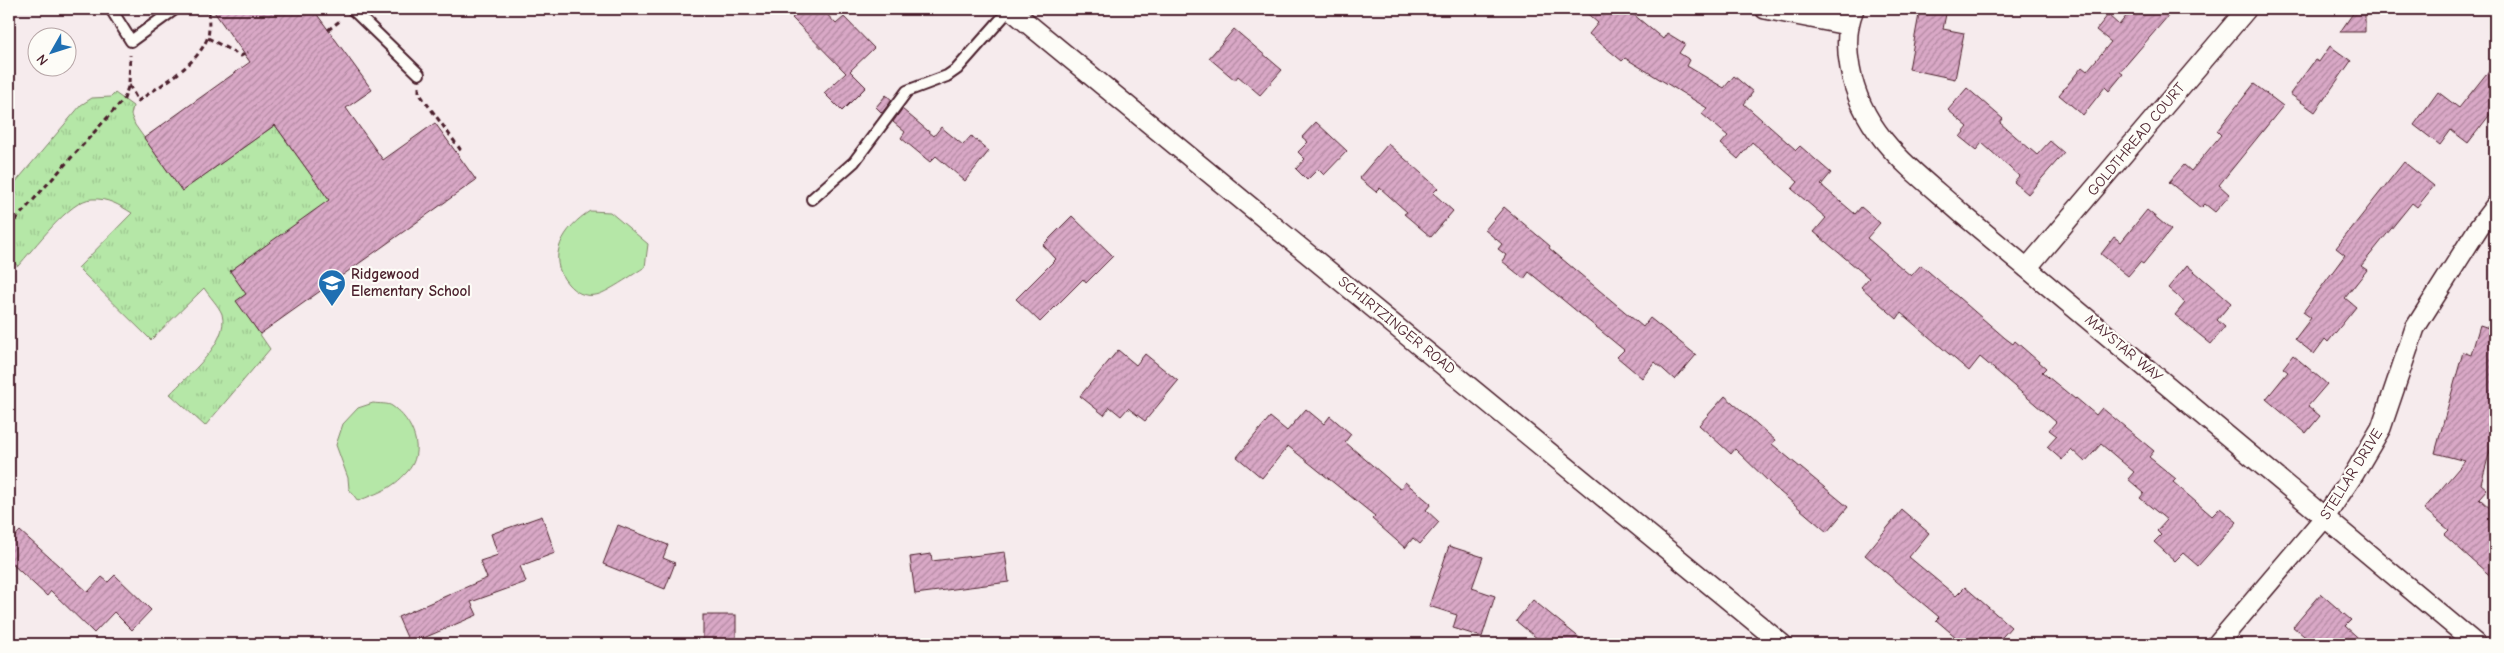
<svg xmlns="http://www.w3.org/2000/svg" width="2504" height="653" font-family="'Comic Neue',sans-serif">
  <style>
    .grass { fill: url(#grass-tufts); stroke: #808369 }
    .pitch { fill: #b5e7a7; stroke: #808369 }
    .building { fill: url(#building-hatch); stroke: #4a1f2b }
    .lines { fill: none; stroke-linecap: round; stroke-linejoin: round }
    .service-casing { stroke: #4a1f2b; stroke-width: 14 }
    .minor-casing { stroke: #4a1f2b; stroke-width: 22 }
    .path { stroke: #4a1f2b; stroke-width: 3; stroke-dasharray: 5 4; stroke-linecap: butt }
    .service { stroke: #fdfcf7; stroke-width: 10 }
    .minor { stroke: #fdfcf7; stroke-width: 19 }
    .labels { text-anchor: middle; dominant-baseline: central; stroke-width: 4.5; stroke-linejoin: round; paint-order: stroke }
    .street-label { font-size: 15px; fill: #4a1f2b; stroke: #fdfcf7 }
    .poi-label { font-size: 15px; font-weight: bold; fill: #4a1f2b; stroke: #fdfcf7; text-anchor: start }
  </style>
  <defs>
    <pattern id="grass-tufts" width="24" height="20" patternUnits="userSpaceOnUse" patternTransform="scale(1.25)"><rect width="24" height="20" fill="#b5e7a7"/><path d="M3 7l-1-3M5 7V3M7 7l1-3M15 17l-1-3M17 17v-4M19 17l1-3" fill="none" stroke="#9dc690"/></pattern>
    <pattern id="building-hatch" width="6" height="6" patternUnits="userSpaceOnUse" patternTransform="scale(1.25)"><rect width="6" height="6" fill="#d9a8c6"/><path d="M-1 1l2-2M0 6l6-6M5 7l2-2" fill="none" stroke="#b288a1"/></pattern>
  </defs>
  <rect width="100%" height="100%" fill="#f6ebed"/>
  <filter id="ink" filterUnits="userSpaceOnUse"><feTurbulence type="fractalNoise" baseFrequency=".02" numOctaves="2"/><feDisplacementMap in="SourceGraphic" scale="10" xChannelSelector="R" yChannelSelector="G"/><feConvolveMatrix kernelMatrix="1 2 1 2 8 2 1 2 1" color-interpolation-filters="sRGB"/></filter>
  <g filter="url(#ink)">
    <path class="grass" d="M115,93L133,106L131,115L135,125L182,191L275,125L329,200L246,294L237,301L270,349L205,426L170,394C187,376 230,342 222,314C219,306 209,296 204,288L151,340L78,268L132,213C119,205 108,198 92,199C70,199 33,250 18,266L9,259V190L81,105L92,98L111,97Z"/>
    <g class="pitch">
      <path d="M590,211L610,212L648,244L645,267C635,273 604,295 595,295C584,297 575,292 568,284C545,257 564,227 590,211Z"/>
      <path d="M373,403C379,404 388,403 392,406C413,420 426,452 407,472C391,490 379,492 358,501L349,489L348,478L336,445L343,424L358,408Z"/>
    </g>
    <g class="building">
      <path d="M212,9H313L372,90L346,108L383,160L435,123L476,180L260,334L236,301L246,294L230,271L329,200L275,125L182,191L144,138L250,62Z"/>
      <path d="M802,9H822L836,24L844,17L874,48L850,71L866,87L842,111L824,93L846,73L792,18Z"/>
      <path d="M1582,9H1627L1663,39L1667,33L1685,44L1679,53L1690,60L1687,66L1724,88L1734,76L1753,92L1744,104L1796,150L1800,146L1831,173L1821,185L1855,214L1861,207L1880,223L1867,238L1911,276L1921,265L2005,338L2013,344L2015,341L2046,368L2042,372L2075,399L2076,398L2096,415L2102,408L2154,451L2149,457L2176,479L2173,482L2212,516L2220,508L2237,522L2198,566L2183,553L2175,561L2154,542L2161,535L2157,531L2167,520L2140,498L2144,493L2128,479L2134,472L2101,444L2085,462L2071,449L2062,460L2047,447L2057,436L2049,430L2056,422L1980,357L1969,371L1901,313L1897,319L1861,287L1869,278L1814,232L1826,218L1792,189L1798,182L1752,142L1738,159L1721,144L1728,136L1702,114L1707,108L1625,58L1622,61L1589,34L1598,23Z"/>
      <path d="M1920,9L1946,14L1943,29L1964,33L1955,79L1909,69Z"/>
      <path d="M2132,9H2174L2120,72L2123,74L2109,91L2105,87L2083,115L2059,95L2082,67L2087,71L2111,42L2096,30L2108,15L2119,25Z"/>
      <path d="M2356,9H2365V32H2340Z"/>
      <path d="M1234,29L1282,70L1260,95L1238,76L1235,80L1209,58Z"/>
      <path d="M2330,46L2351,61L2315,112L2290,94L2315,60L2319,62Z"/>
      <path d="M2495,63V108L2468,143L2451,130L2440,145L2414,125L2438,92L2459,108Z"/>
      <path d="M2254,84L2283,106L2219,185L2230,195L2215,212L2205,204L2201,208L2169,182L2184,165L2191,171L2221,135L2217,131Z"/>
      <path d="M1967,88L2003,119L2000,123L2037,155L2050,141L2064,153L2028,194L2014,182L2019,176L1982,143L1976,150L1960,137L1968,127L1948,110Z"/>
      <path d="M886,95L892,100L882,113L876,107Z"/>
      <path d="M902,109L934,136L941,127L963,145L971,136L989,151L965,181L936,156L930,162L901,138L905,132L893,122Z"/>
      <path d="M1316,122L1347,151L1324,175L1318,169L1307,180L1296,169L1305,159L1298,152L1308,142L1302,137Z"/>
      <path d="M1388,144L1438,188L1433,193L1453,211L1431,237L1404,214L1407,212L1380,188L1376,192L1359,178Z"/>
      <path d="M2404,162L2434,186L2417,207L2412,203L2361,266L2367,270L2345,298L2356,307L2328,342L2325,339L2314,354L2295,339L2311,318L2303,312L2345,255L2336,248Z"/>
      <path d="M1504,207L1550,246L1549,248L1643,327L1650,318L1696,355L1675,380L1655,362L1642,378L1617,357L1624,350L1529,272L1524,279L1502,261L1506,255L1498,249L1502,244L1485,230Z"/>
      <path d="M2147,210L2171,230L2143,264L2140,262L2128,276L2101,254L2114,237L2121,242Z"/>
      <path d="M1072,216L1113,256L1086,283L1083,279L1040,322L1016,299L1056,259L1043,245Z"/>
      <path d="M2187,265L2231,303L2217,320L2225,327L2211,344L2175,315L2185,303L2168,288Z"/>
      <path d="M2480,325L2495,330V432L2481,484L2487,489L2479,498L2495,513V580L2444,535L2449,530L2424,509L2465,461L2435,453L2463,352L2471,355Z"/>
      <path d="M1118,350L1136,365L1145,354L1178,381L1145,421L1128,408L1121,416L1110,407L1104,415L1080,396Z"/>
      <path d="M2293,355L2327,384L2308,406L2320,416L2306,433L2266,399L2288,372L2283,368Z"/>
      <path d="M1725,396L1775,440L1772,444L1848,507L1827,532L1773,486L1735,449L1731,454L1699,425Z"/>
      <path d="M1306,409L1324,424L1330,416L1351,434L1345,442L1400,489L1405,482L1431,504L1426,510L1439,522L1420,544L1413,538L1405,548L1372,519L1375,516L1288,446L1262,478L1237,457L1270,417L1287,431Z"/>
      <path d="M1902,510L1929,533L1909,557L1956,596L1965,587L2011,627L1996,644H1964L1936,620L1939,617L1865,555Z"/>
      <path d="M542,516L555,553L520,566L526,582L471,602L477,615L410,644L398,617L487,578L480,561L498,555L491,534Z"/>
      <path d="M618,525L668,545L663,558L675,563L665,589L603,564Z"/>
      <path d="M20,531L88,592L102,577L108,582L115,575L151,610L132,630L114,612L94,633L51,591L47,596L9,561V543Z"/>
      <path d="M1449,546L1483,557L1472,588L1495,596L1482,637L1453,628L1457,615L1429,606Z"/>
      <path d="M1005,552L1009,582L915,594L910,557L931,554L932,561Z"/>
      <path d="M2321,594L2351,620L2345,626L2365,644H2314L2293,627Z"/>
      <path d="M1533,600L1587,644H1544L1516,621Z"/>
      <rect x="703" y="615" width="33" height="29"/>
    </g>
    <g class="lines">
      <g class="service-casing">
        <g id="service">
          <path d="M111,9L131,41L175,9"/>
          <path d="M352,9L419,74"/>
          <path d="M812,199L854,162L907,91L947,76L957,69L1010,9"/>
        </g>
      </g>
      <g class="minor-casing">
        <g id="minor">
          <path d="M1010,9L1782,644"/>
          <path d="M1765,9L1847,25"/>
          <path d="M1854,9C1846,28 1846,47 1850,68C1862,136 1913,170 1961,213L2476,644"/>
          <path d="M2027,268L2246,10"/>
          <path d="M2217,644L2325,517L2354,474L2381,428L2415,328L2479,227L2495,206"/>
        </g>
      </g>
      <g class="path">
        <path d="M328,30L341,20"/>
        <path d="M208,38L241,56L248,52"/>
        <path d="M129,85L138,101C162,84 195,67 207,39C211,30 207,19 210,9"/>
        <path d="M419,87V93L460,149L456,152"/>
        <path d="M9,227L124,99L129,84L130,55"/>
      </g>
      <use href="#service" class="service"/>
      <use href="#minor" class="minor"/>
    </g>
  </g>
  <defs>
    <g id="school-pin" transform="scale(1.4375)"><path d="M0 17L-7.5 6A9.5 9.5 0 1 1 7.5 6Z" fill="#1f6fb2" stroke="#fdfcf7"/><path d="M0-5L7-2L0 1L-7-2ZM-4 1L0 2.5L4 1V4Q0 6-4 4Z" fill="#fff"/></g>
  </defs>
  <g fill-rule="evenodd">
    <use href="#school-pin" x="332" y="283"/>
  </g>
  <g class="labels">
    <g class="street-label">
      <text transform="translate(2136 139) rotate(-50)">GOLDTHREAD COURT</text>
      <text transform="translate(1397 325) rotate(39)">SCHIRTZINGER ROAD</text>
      <text transform="translate(2124 348) rotate(40)">MAYSTAR WAY</text>
      <text transform="translate(2351 474) rotate(-58)">STELLAR DRIVE</text>
    </g>
    <g class="poi-label">
      <text x="351" y="274">Ridgewood<tspan x="351" dy="17">Elementary School</tspan></text>
    </g>
  </g>
  <rect width="2504" height="653" fill="none" stroke="#fdfcf7" stroke-width="30"/>
  <rect x="15" y="15" width="2474" height="623" fill="none" stroke="#4a1f2b" stroke-width="2" filter="url(#ink)"/>
  <g transform="translate(52 52) rotate(231)"><circle r="24" fill="#fdfcf7" stroke="#b5a4a5"/>
  <path d="M0-4L9 19L0 12L-9 19Z" fill="#1f6fb2"/>
  <text y="-8" font-size="14" font-weight="bold" text-anchor="middle" fill="#4a1f2b">N</text>
  </g>
</svg>
